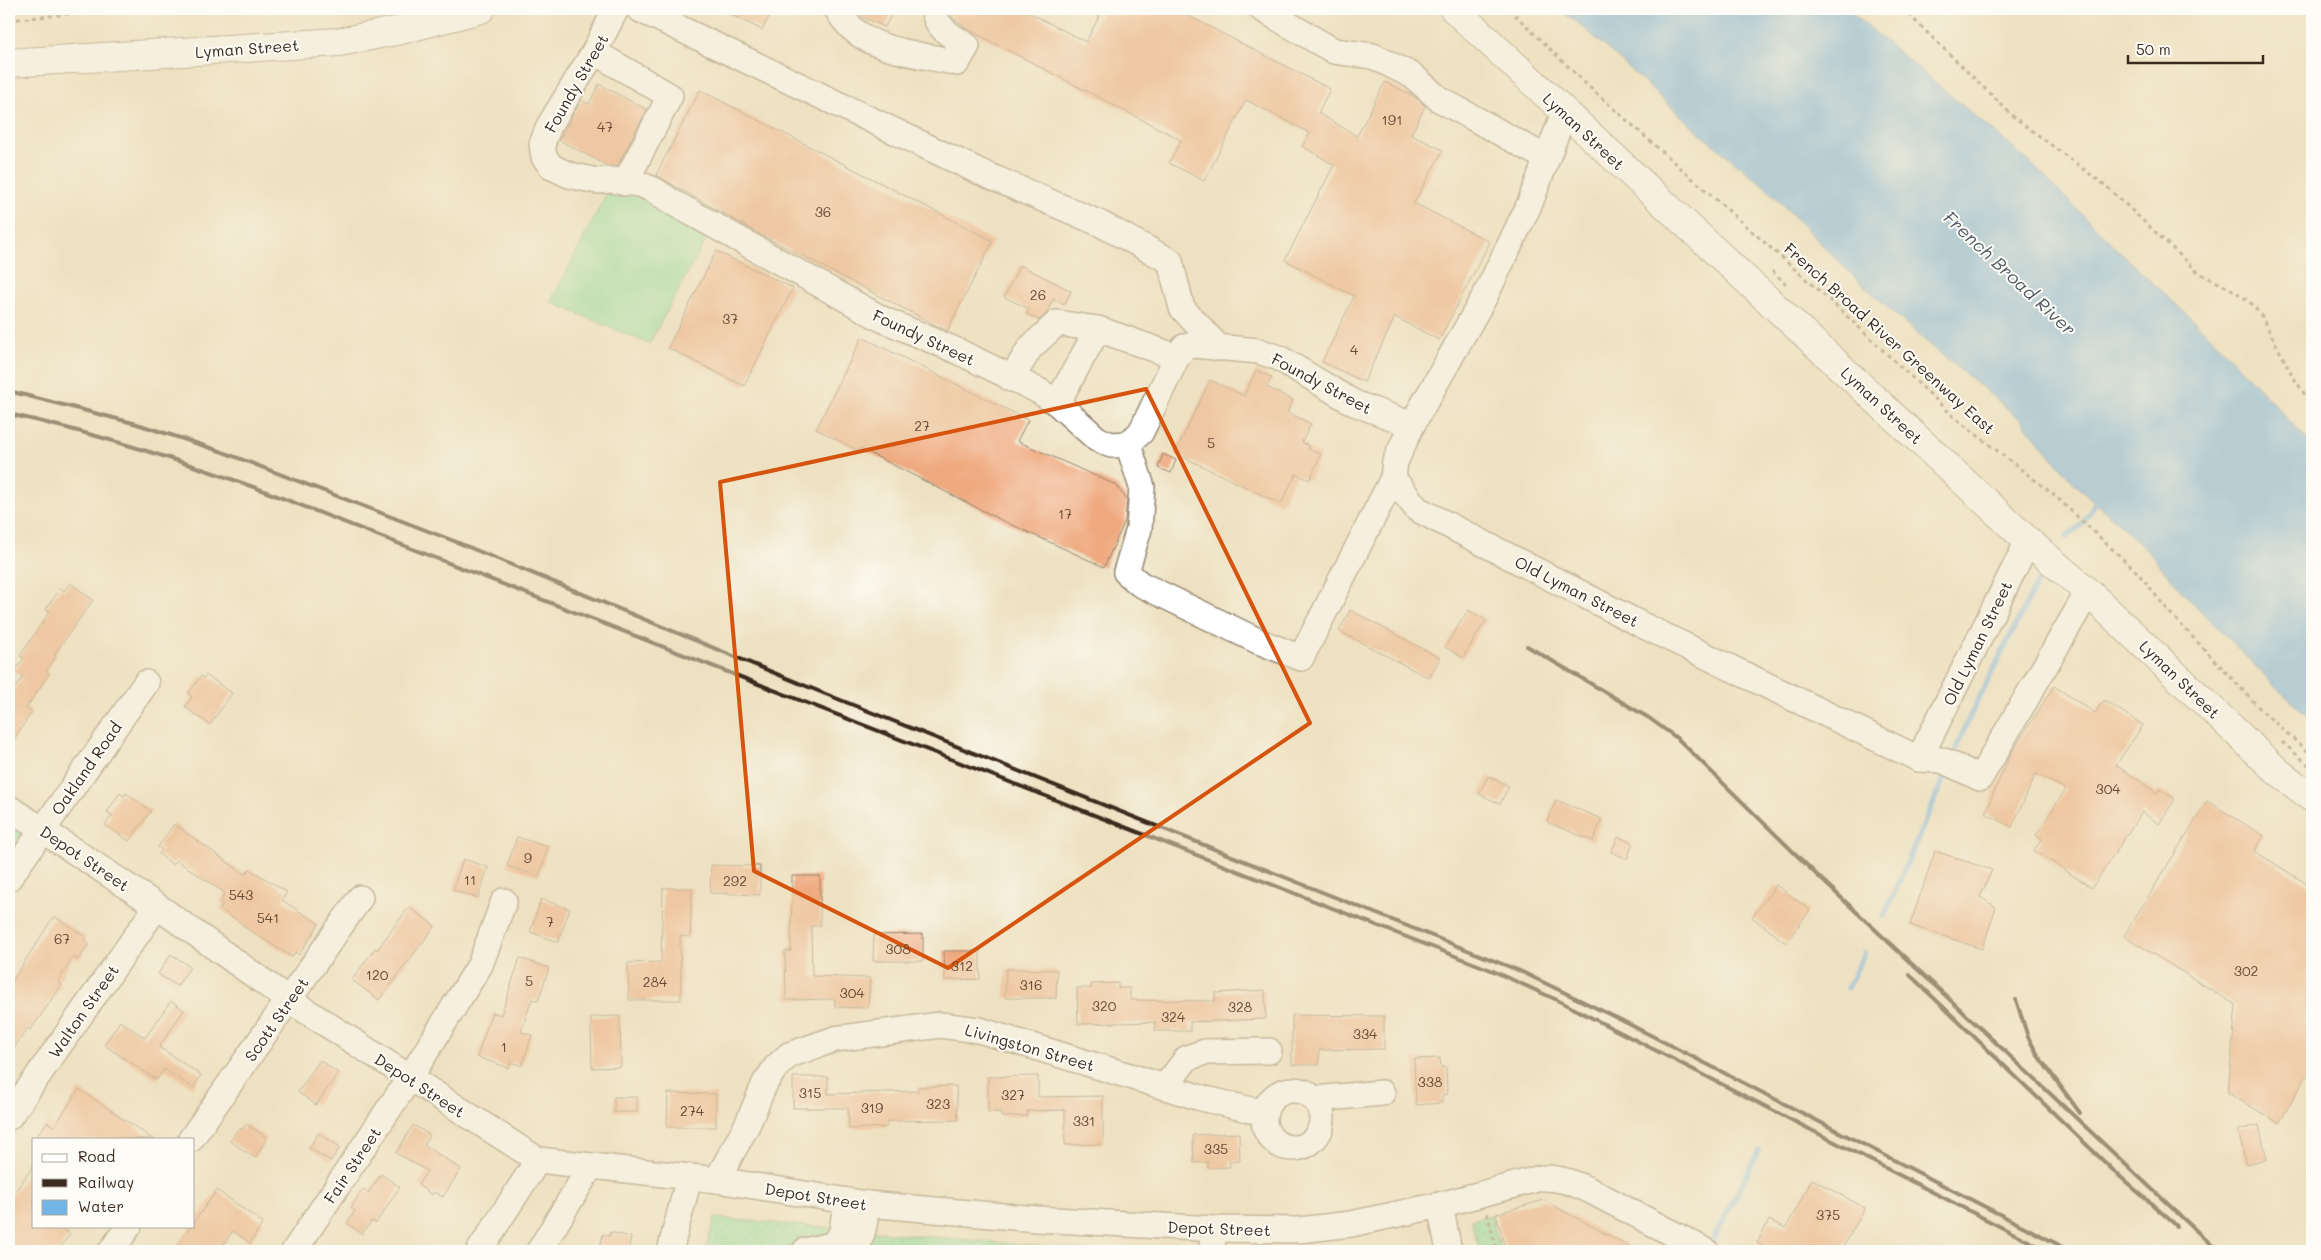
<svg xmlns="http://www.w3.org/2000/svg" width="2321" height="1260" font-family="Mali,sans-serif">
  <style>
    .grass { fill: url(#grass-dots); stroke: #64845e }
    .garden { fill: #8cde9f; stroke: #64845e }
    .water { fill: #73b4e7; stroke: #576f82 }
    .lines { fill: none; stroke-linecap: round; stroke-linejoin: round }
    .stream { stroke: #73b4e7; stroke-width: 5.5 }
    .building { fill: #efa97e }
    .minor-casing { stroke: #948670; stroke-width: 28 }
    .major-casing { stroke: #948670; stroke-width: 30 }
    .path { stroke: #948670; stroke-width: 3; stroke-dasharray: 4 4; stroke-linecap: butt }
    .minor { stroke: #fff; stroke-width: 25 }
    .major { stroke: #fff; stroke-width: 28 }
    .rail { stroke: #3b2a1e; stroke-width: 4 }
    .marked { fill: none; stroke: #d7540e; stroke-width: 4; stroke-linejoin: round }
    .labels { text-anchor: middle; dominant-baseline: central; stroke-width: 4; stroke-linejoin: round; paint-order: stroke }
    .number-label { font-size: 14px; fill: #684a36 }
    .street-label { font-size: 16px; fill: #3b2a1e; stroke: #fdfcf7 }
    .water-label { font-size: 18px; font-style: italic; fill: #4f5a64; stroke: #fdfcf7 }
  </style>
  <defs>
    <pattern id="grass-dots" width="8" height="8" patternUnits="userSpaceOnUse" patternTransform="scale(1.25)"><rect width="8" height="8" fill="#8cde9f"/><path d="M2 2h.1M6 6h.1" fill="none" stroke="#7abf88" stroke-width="1.8" stroke-linecap="round"/></pattern>
  </defs>
  <rect width="100%" height="100%" fill="#fdfcf7"/>
  <filter id="ink" filterUnits="userSpaceOnUse"><feTurbulence type="fractalNoise" baseFrequency=".02" numOctaves="2"/><feDisplacementMap in="SourceGraphic" scale="10" xChannelSelector="R" yChannelSelector="G"/><feConvolveMatrix kernelMatrix="1 2 1 2 8 2 1 2 1" color-interpolation-filters="sRGB"/></filter>
  <filter id="wash" filterUnits="userSpaceOnUse"><feTurbulence type="fractalNoise" baseFrequency=".0096" numOctaves="4" result="noise"/><feDisplacementMap in="SourceGraphic" scale="20" xChannelSelector="R" yChannelSelector="G"/><feGaussianBlur stdDeviation="1.12" result="paint"/><feColorMatrix in="noise" values="0 0 0 0 0 0 0 0 0 0 0 0 0 0 0 0 0 1.4 0 .05"/><feComposite in="paint" operator="in"/></filter>
  <g filter="url(#wash)">
    <rect width="100%" height="100%" fill="#eee1c1"/>
    <g class="grass">
      <path d="M9,823L25,832L9,854Z"/>
      <path d="M1491,1215L1501,1251H1480L1471,1220Z"/>
      <path d="M715,1218L1095,1251H705Z"/>
    </g>
    <path class="garden" d="M612,183L711,230L649,344L551,302Z"/>
    <path class="water" d="M1558,9H1847L2030,162L2128,260L2210,336L2312,445V719L2280,691L2191,601L2140,543L2075,484L2020,419L1923,339L1850,273L1761,183L1709,141L1582,26Z"/>
    <g class="lines">
      <g class="stream">
        <path d="M2067,537L2084,522L2099,495"/>
        <path d="M1952,758L1971,714L2040,577"/>
        <path d="M1884,916L1948,769"/>
        <path d="M1847,988L1865,953"/>
        <path d="M1709,1247L1759,1151"/>
      </g>
    </g>
    <g id="blocks">
      <g class="building">
        <path d="M720,9H773L762,30Z"/>
        <path d="M854,9H894L885,27L862,17Z"/>
        <path d="M948,9H1022L1086,42L1103,9H1175L1330,89L1318,113L1357,136L1385,82L1415,97L1425,106L1411,135L1443,150L1414,203L1490,242L1439,340L1395,317L1364,382L1322,362L1354,296L1285,260L1334,165L1302,146L1310,133L1246,100L1204,181L1169,163L1181,140L967,29L952,17Z"/>
        <path d="M599,84L647,110L617,166H608L559,140L581,100L589,104Z"/>
        <path d="M700,90L993,241L947,331L758,233L656,175Z"/>
        <path d="M716,251L793,288L744,386L668,348Z"/>
        <path d="M1020,265L1071,291L1064,305L1053,299L1046,314L1039,320L1026,314L1029,309L1004,297Z"/>
        <path d="M862,337L1028,420L1017,441L1116,485L1127,500L1125,521L1104,567L999,519L860,448L859,451L816,429Z"/>
        <path d="M1256,370L1272,378L1267,387L1293,400L1287,412L1311,424L1302,442L1309,446L1308,449L1321,454L1310,480L1296,474L1281,504L1175,453L1210,380L1244,396Z"/>
        <path d="M1163,454L1176,460L1171,473L1158,468Z"/>
        <path d="M70,583L93,600L54,655L56,656L46,671L49,674L26,708L32,712L9,746V697L23,677L15,671L24,658L20,656L50,611L46,609L61,588L64,591Z"/>
        <path d="M1350,610L1440,658L1429,678L1339,631Z"/>
        <path d="M1468,610L1486,620L1463,658L1445,647Z"/>
        <path d="M206,675L232,693L210,725L185,707L192,697L188,694L201,676L204,678Z"/>
        <path d="M2054,686L2095,713L2104,700L2143,725L2116,765L2157,793L2159,789L2175,799L2159,824L2142,812L2092,888L2034,850L2042,839L2036,835L2066,789L2036,774L2012,827L1985,813L2009,757Z"/>
        <path d="M1488,776L1509,786L1500,804L1479,794Z"/>
        <path d="M120,793L124,796L126,793L151,811L129,841L105,825L112,815L107,812Z"/>
        <path d="M1556,800L1602,819L1593,841L1547,822Z"/>
        <path d="M2207,801L2264,836L2254,851L2312,887V1067L2279,1123L2228,1093L2236,1005L2124,936Z"/>
        <path d="M174,824L240,871L246,874L249,869L274,884L287,892L282,900L319,924L299,955L295,952L292,957L244,927L245,926L220,909L223,904L220,902L225,893L176,860L173,865L159,854L162,850L158,847Z"/>
        <path d="M517,837L548,847L539,876L507,866Z"/>
        <path d="M1618,837L1633,843L1627,859L1611,852Z"/>
        <path d="M1935,851L1992,870L1980,897L1996,907L1982,949L1910,925Z"/>
        <path d="M463,859L488,867L478,898L453,890Z"/>
        <path d="M711,865L760,866V895L710,893Z"/>
        <path d="M792,876H820V926H811L812,976L870,978L868,1008L835,1007V999L786,1000L785,951H791Z"/>
        <path d="M1776,885L1810,910L1786,943L1752,917Z"/>
        <path d="M663,888H692L690,937L680,936L681,1000H629L628,963L661,962Z"/>
        <path d="M541,899L570,909L558,942L530,932Z"/>
        <path d="M409,907L435,926L379,1000L352,980L375,948L377,950Z"/>
        <path d="M54,916L86,937L84,940L89,944L78,960L73,957L58,982L62,984L40,1017L30,1030L28,1028L9,1055V986Z"/>
        <path d="M923,934V961H873L874,935Z"/>
        <path d="M944,951H980V979L945,980Z"/>
        <path d="M171,954L190,967L177,986L158,974Z"/>
        <path d="M520,958L549,968L538,1001L532,999L521,1032L532,1035L522,1066L511,1062L509,1068L477,1057L492,1012L501,1015Z"/>
        <path d="M1006,969L1057,970L1056,998H1005Z"/>
        <path d="M1118,983V988H1130V1000L1215,1001V993L1265,990L1266,1019L1190,1022V1031H1155V1022L1078,1024L1077,988H1091V984Z"/>
        <path d="M171,1001L184,1010L159,1047L201,1075L193,1088L164,1069L157,1080L104,1045L120,1021L145,1038Z"/>
        <path d="M1292,1015L1384,1016V1049L1319,1050V1065H1292Z"/>
        <path d="M620,1016L621,1067L592,1068L591,1017Z"/>
        <path d="M1440,1058L1441,1067H1446L1447,1094L1442,1095V1103L1416,1105L1414,1059Z"/>
        <path d="M320,1060L338,1073L316,1105L298,1092Z"/>
        <path d="M1038,1076V1097L1103,1096V1144L1065,1145V1110L1027,1111V1116L1001,1117V1112H988V1077Z"/>
        <path d="M793,1077H828V1094L918,1091V1087L956,1086L958,1120L887,1121V1127L849,1129L848,1108H793Z"/>
        <path d="M79,1089L153,1139H35L47,1122L54,1127Z"/>
        <path d="M668,1093L716,1094V1127H667Z"/>
        <rect x="614" y="1097" width="23" height="15"/>
        <path d="M246,1124L267,1138L255,1158L230,1141L239,1128L242,1130Z"/>
        <path d="M413,1125L430,1135L424,1145L461,1169L443,1197L434,1192L432,1195L418,1185L427,1171L396,1153Z"/>
        <path d="M2259,1125L2267,1159L2246,1164L2238,1130Z"/>
        <path d="M318,1133L340,1147L331,1161L309,1148Z"/>
        <path d="M1239,1133L1240,1161L1229,1162L1230,1167L1208,1168V1162L1194,1163L1193,1135Z"/>
        <path d="M34,1165V1226H59L70,1234L58,1251H9V1200Z"/>
        <path d="M381,1174L400,1187L376,1223L371,1221L362,1234L347,1223L355,1211L351,1208L363,1189L368,1193Z"/>
        <path d="M1812,1179L1865,1208L1841,1251H1773L1757,1243L1769,1220L1786,1228Z"/>
        <path d="M217,1190L263,1223L250,1243L233,1231L219,1251H173L191,1226H194V1222Z"/>
        <path d="M1543,1200L1638,1251H1506L1496,1214Z"/>
        <path d="M610,1232L631,1237L628,1251H599L603,1234L609,1236Z"/>
      </g>
    </g>
  </g>
  <g filter="url(#ink)">
    <use href="#blocks" fill-opacity="0" stroke="#948670" stroke-width="1"/>
    <g class="lines">
      <g class="minor-casing">
        <g id="minor">
          <path d="M616,9L594,52L549,126L542,144L544,157L552,167L569,175L597,181L610,180L639,184L654,190L672,202L882,319L955,350L1039,391L1057,403L1097,439L1111,445L1128,444L1141,432L1177,357L1184,347L1194,345L1258,351L1279,358L1354,403L1412,425"/>
          <path d="M639,9L980,172L1101,224L1170,261L1182,308L1219,348"/>
          <path d="M837,9C860,53 915,52 957,63L967,46C953,37 934,27 934,9"/>
          <path d="M1262,9L1334,51L1373,56L1413,76L1439,99L1546,158"/>
          <path d="M594,52L670,96L625,183"/>
          <path d="M1564,113L1530,203L1486,294L1412,425L1395,462L1393,478L1417,509L1640,624L1919,759L2028,541"/>
          <path d="M1011,379L1030,348L1057,323L1098,329L1177,357"/>
          <path d="M1057,403L1098,329"/>
          <path d="M1128,444L1142,487L1139,529L1126,572L1140,584L1258,641L1301,658L1393,478"/>
          <path d="M1919,759L1942,760L1980,778L2088,592"/>
          <path d="M9,808L157,906L289,1000L538,1160L717,1180L867,1204L1037,1219L1215,1229L1299,1230L1351,1224L1440,1205L1541,1178C1559,1177 1573,1183 1589,1190L1706,1251"/>
          <path d="M9,878L146,683"/>
          <path d="M1165,1087L1187,1058L1205,1052L1269,1051"/>
          <circle cx="1293" cy="1119" r="29"/>
          <path d="M1315,1099L1382,1093"/>
          <path d="M9,1117L157,906"/>
          <path d="M191,1139L360,898"/>
          <path d="M717,1180L747,1125L765,1083L776,1067L789,1055L835,1039L940,1025L979,1030L1198,1097L1251,1110L1265,1111"/>
          <path d="M1440,1205L1449,1251"/>
          <path d="M111,1251L129,1226"/>
          <path d="M294,1251L409,1079L480,965L504,901"/>
          <path d="M479,1251L538,1160"/>
          <path d="M539,1251L591,1166"/>
          <path d="M670,1251L689,1178"/>
          <path d="M805,1251L832,1245L841,1235L847,1201"/>
          <path d="M852,1251C864,1240 865,1219 867,1204"/>
          <path d="M1211,1251L1215,1229"/>
        </g>
      </g>
      <g class="major-casing">
        <g id="major">
          <path d="M1454,9L2028,541L2088,592L2277,771L2312,798"/>
          <path d="M9,63L339,42L401,30L481,9"/>
        </g>
      </g>
      <g class="path">
        <path d="M1509,9L1587,85L1834,304L1955,418L2053,494L2137,572L2170,613L2222,668L2264,713L2312,755"/>
        <path d="M1903,9L2014,117L2106,186L2199,273L2235,291L2252,304L2262,317L2292,375L2312,406"/>
        <path d="M9,20L120,9"/>
        <path d="M1772,271L1786,284"/>
        <path d="M2282,742L2310,766"/>
        <path d="M1487,1213L1497,1251"/>
      </g>
      <use href="#minor" class="minor"/>
      <use href="#major" class="major"/>
      <g class="rail">
        <path d="M9,391L137,424L220,451L454,541L823,693L1520,971L1621,1020L2071,1251"/>
        <path d="M9,414C94,433 177,459 259,489L1491,970L1557,1000L2048,1251"/>
        <path d="M1527,646L1649,718L1678,739L1818,876L2218,1251"/>
        <path d="M1910,975L2116,1173L2177,1226"/>
        <path d="M2016,1000L2028,1037L2039,1057L2080,1113"/>
      </g>
    </g>
  </g>
  <path d="M0 0H2321V1260H0ZM1146,389L1310,723L948,968L754,871L720,482Z" fill="#eee1c1" fill-opacity=".55" fill-rule="evenodd"/>
  <path class="marked" d="M1146,389L1310,723L948,968L754,871L720,482Z"/>
  <g class="labels">
    <g class="number-label">
      <text x="1392" y="119">191</text>
      <text x="605" y="126">47</text>
      <text x="823" y="211">36</text>
      <text x="1038" y="294">26</text>
      <text x="730" y="318">37</text>
      <text x="1354" y="349">4</text>
      <text x="922" y="425">27</text>
      <text x="1211" y="442">5</text>
      <text x="1065" y="513">17</text>
      <text x="2108" y="788">304</text>
      <text x="528" y="857">9</text>
      <text x="470" y="879">11</text>
      <text x="735" y="880">292</text>
      <text x="241" y="894">543</text>
      <text x="268" y="917">541</text>
      <text x="550" y="921">7</text>
      <text x="62" y="938">67</text>
      <text x="898" y="948">308</text>
      <text x="962" y="965">312</text>
      <text x="2246" y="970">302</text>
      <text x="377" y="974">120</text>
      <text x="529" y="980">5</text>
      <text x="655" y="981">284</text>
      <text x="1031" y="984">316</text>
      <text x="852" y="992">304</text>
      <text x="1104" y="1005">320</text>
      <text x="1240" y="1006">328</text>
      <text x="1173" y="1016">324</text>
      <text x="1365" y="1033">334</text>
      <text x="504" y="1046">1</text>
      <text x="1430" y="1081">338</text>
      <text x="810" y="1092">315</text>
      <text x="1013" y="1094">327</text>
      <text x="938" y="1103">323</text>
      <text x="872" y="1107">319</text>
      <text x="692" y="1110">274</text>
      <text x="1084" y="1120">331</text>
      <text x="1216" y="1148">335</text>
      <text x="1828" y="1214">375</text>
    </g>
    <g class="street-label">
      <text transform="translate(247 48) rotate(-4)">Lyman Street</text>
      <text transform="translate(576 83) rotate(-60)">Foundy Street</text>
      <text transform="translate(1584 131) rotate(43)">Lyman Street</text>
      <text transform="translate(924 337) rotate(25)">Foundy Street</text>
      <text transform="translate(1890 338) rotate(42)">French Broad River Greenway East</text>
      <text transform="translate(1322 383) rotate(28)">Foundy Street</text>
      <text transform="translate(1882 405) rotate(43)">Lyman Street</text>
      <text transform="translate(1577 591) rotate(27)">Old Lyman Street</text>
      <text transform="translate(1977 643) rotate(-64)">Old Lyman Street</text>
      <text transform="translate(2180 679) rotate(44)">Lyman Street</text>
      <text transform="translate(86 768) rotate(-55)">Oakland Road</text>
      <text transform="translate(85 858) rotate(34)">Depot Street</text>
      <text transform="translate(83 1011) rotate(-55)">Walton Street</text>
      <text transform="translate(276 1019) rotate(-55)">Scott Street</text>
      <text transform="translate(1030 1047) rotate(16)">Livingston Street</text>
      <text transform="translate(420 1085) rotate(33)">Depot Street</text>
      <text transform="translate(352 1165) rotate(-56)">Fair Street</text>
      <text transform="translate(816 1196) rotate(9)">Depot Street</text>
      <text transform="translate(1219 1228) rotate(2)">Depot Street</text>
    </g>
    <g class="water-label">
      <text transform="translate(2010 273) rotate(43)">French Broad River</text>
    </g>
  </g>
  <rect width="2321" height="1260" fill="none" stroke="#fdfcf7" stroke-width="30"/>
  <rect x="32" y="1138" width="162" height="90" fill="#fdfcf7" stroke="#afa8a0"/>
  <rect x="42" y="1154" width="25" height="8" fill="#ffffff" stroke="#afa8a0"/>
  <text x="78" y="1162" font-size="15" fill="#3b2a1e">Road</text>
  <rect x="42" y="1179" width="25" height="8" fill="#3b2a1e" stroke="#afa8a0"/>
  <text x="78" y="1188" font-size="15" fill="#3b2a1e">Railway</text>
  <rect x="42" y="1200" width="25" height="15" fill="#73b4e7" stroke="#afa8a0"/>
  <text x="78" y="1212" font-size="15" fill="#3b2a1e">Water</text>
  <path d="M2128 55v8h135v-8" fill="none" stroke="#3b2a1e" stroke-width="2.5"/>
  <text x="2136" y="55" font-size="15" fill="#3b2a1e" stroke="#fdfcf7" stroke-width="4" paint-order="stroke">50 m</text>
</svg>
